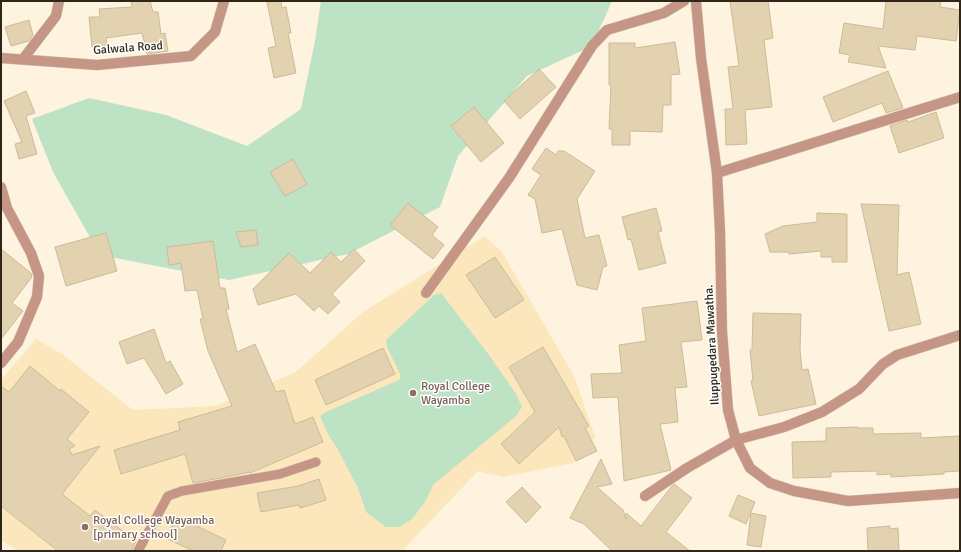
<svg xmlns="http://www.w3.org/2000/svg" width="961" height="552" font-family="Signika,sans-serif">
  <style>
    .built { fill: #fce7bc }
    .green { fill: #bde2c4 }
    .building { fill: #e3d2b0; stroke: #cb9 }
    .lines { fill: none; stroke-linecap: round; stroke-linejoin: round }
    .lane-casing { stroke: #d8cebb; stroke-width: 10 }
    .street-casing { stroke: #d8cebb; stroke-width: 11 }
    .lane { stroke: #c59686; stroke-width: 9 }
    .street { stroke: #c59686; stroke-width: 10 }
    .education-dot { fill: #8d6e63; stroke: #fff; stroke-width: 1.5 }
    .labels { text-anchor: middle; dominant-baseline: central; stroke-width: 3; stroke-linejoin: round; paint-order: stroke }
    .street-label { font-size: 12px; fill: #2d2619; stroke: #fff }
    .education-label { font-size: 12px; fill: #785e54; stroke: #fff; text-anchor: start }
  </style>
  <rect width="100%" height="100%" fill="#fdf3de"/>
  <path class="built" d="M485,236L502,252L575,378L595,437L573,463L503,477L478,471L402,551H18L1,540V380L36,339L62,354L133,410L215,406L296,372L363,312Z"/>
  <g class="green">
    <path d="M321,1H612L592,46L527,76L458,156L440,207L348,254L229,280L100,255L53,172L32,119L89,98L166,115L247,146L301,109L315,41Z"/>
    <path d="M441,293L489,355L516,394L522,407L516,416L434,484L425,502L412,519L400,527H386L366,512L358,488L336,446L329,436L320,416L326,412L399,380L401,376L387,347L386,340L434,295Z"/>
  </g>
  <g class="building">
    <path d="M131,1H150L153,12H158L161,34L165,33L168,51L147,54L142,33L106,38L107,46L92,47L89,17H100L99,9L132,7Z"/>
    <path d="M281,1L282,8L286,7L291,33H288L296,73L274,78L268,48L276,46L267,2Z"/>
    <path d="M730,1H768L773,38L764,40L772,107L745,110L747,144L726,145L725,109H733L728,67L739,66Z"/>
    <path d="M886,1H941L940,7L960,10L956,41L917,36L915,50L878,46L886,68L848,62L850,55L839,53L844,23L883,29Z"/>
    <path d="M29,20L33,35L29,41L11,46L5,27Z"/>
    <path d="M675,42L680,74L671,75V105H663L662,132L630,131V145H612V129H609L611,85H609V43H635V48Z"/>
    <path d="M539,69L556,87L520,119L504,101Z"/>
    <path d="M888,71L903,108L886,113L882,103L833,122L823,97Z"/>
    <path d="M26,91L35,113L26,116L37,154L19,159L15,144L22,142L4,101Z"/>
    <path d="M474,107L504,143L481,162L451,126Z"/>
    <path d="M936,112L944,138L899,153L890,126L907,120L908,122Z"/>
    <path d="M546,148L556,155L558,151H564L595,171L577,199L585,238L599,235L607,266L603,267L597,290L577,285L562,229L542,233L535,199L528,195L541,175L532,169Z"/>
    <path d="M293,159L307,184L285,196L270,172Z"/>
    <path d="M408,203L438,227L432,235L444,245L433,259L390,225Z"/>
    <path d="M861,204L899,205L897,275L909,272L921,324L889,331Z"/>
    <path d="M656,208L662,231L658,232L666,263L639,270L631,239L628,240L622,217Z"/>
    <path d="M817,213L847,214V262H832V257H821V251L789,254V252H770L765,234L783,226L817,222Z"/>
    <path d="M256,230L258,245L241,247L236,232Z"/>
    <path d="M106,233L117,271L66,286L55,247Z"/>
    <path d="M213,241L220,288H225L229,309H226L237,352L255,344L276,392L284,390L295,424L313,417L323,442L250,473L249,472L231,476L193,483L185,454L121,474L114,450L180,430L178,422L232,406L208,351L200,319H203L197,290L185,291L181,263L169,265L167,247Z"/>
    <path d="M1,249L31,273L32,277L12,303L23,311L1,339Z"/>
    <path d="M354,249L365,261L332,294L340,302L328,314L319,306L314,311L296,294L258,305L253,289L289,253L310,273L331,252L341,262Z"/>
    <path d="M495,257L524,300L495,318L466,275Z"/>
    <path d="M697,301L702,340L681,342L687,387L675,388L678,422L660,424L671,470L624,481L618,397L593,398L591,374L622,373L619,345L646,341L642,308Z"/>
    <path d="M753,313L801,314L800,349L802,370L808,369L816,404L759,416L751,381H753L750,350H752Z"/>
    <path d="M154,329L166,363L170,361L183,384L166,394L144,358L127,364L119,342Z"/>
    <path d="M543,347L589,426L585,428L597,451L576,461L564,436L562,437L559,427L519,464L501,444L535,412L509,367Z"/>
    <path d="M383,348L395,374L326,405L315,380Z"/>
    <path d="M30,366L60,391L61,389L89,412L67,439L75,446L69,449L72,455L100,446L62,494L90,516L95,510L136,541L131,551H58L1,506V386L9,392Z"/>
    <path d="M858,427V428H873V434L921,433V438L960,436V471L944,472V474L891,477V474L877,475V471L831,472V477L793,478L792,442L826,441V428Z"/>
    <path d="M601,459L612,484L597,487L623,510L626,519V513L641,526L671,487L674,484L692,498L666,532L690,551H612L584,524L570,518Z"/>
    <path d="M319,479L326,500L300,508L299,505L261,512L257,493L298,486Z"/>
    <path d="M522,487L541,507L526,523L506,502Z"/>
    <path d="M738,495L755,502L746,524L729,516Z"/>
    <path d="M751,513L766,516L761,547L747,545Z"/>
    <path d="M176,516L226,540L221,551H193L166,538Z"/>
    <path d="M890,526V529L898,528L899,551H868L867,528Z"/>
  </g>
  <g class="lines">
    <g class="lane-casing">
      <path id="lane" d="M138,551L168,496L182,491L280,474L316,462"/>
    </g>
    <g class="street-casing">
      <g id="street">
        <path d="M696,1L701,58L717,173L720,232L722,332L728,410L736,440L750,468L770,483L794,491L848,501L960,493"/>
        <path d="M1,58L97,65L191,56L215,32L224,1"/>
        <path d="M23,59L56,16L59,1"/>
        <path d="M717,173L960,97"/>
        <path d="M1,187L7,208L31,253L39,276L37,297L18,342L1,363"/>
        <path d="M426,293L509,178L592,46L607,30L664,13L684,1"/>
        <path d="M645,496L687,468L736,440L784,427L822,412L859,389L883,364L897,355L960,335"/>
      </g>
    </g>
    <use href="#lane" class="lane"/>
    <use href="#street" class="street"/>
  </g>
  <g class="education-dot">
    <circle cx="413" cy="393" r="4"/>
    <circle cx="85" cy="527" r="4"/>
  </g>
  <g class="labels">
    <g class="street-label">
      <text transform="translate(128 48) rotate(-4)">Galwala Road</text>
      <text transform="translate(712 345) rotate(-93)">Iluppugedara Mawatha.</text>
    </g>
    <g class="education-label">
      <text x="421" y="386">Royal College<tspan x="421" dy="14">Wayamba</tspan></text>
      <text x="93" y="520">Royal College Wayamba<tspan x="93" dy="14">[primary school]</tspan></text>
    </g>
  </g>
  <rect width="961" height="552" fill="none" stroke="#2d2619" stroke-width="4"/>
</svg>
